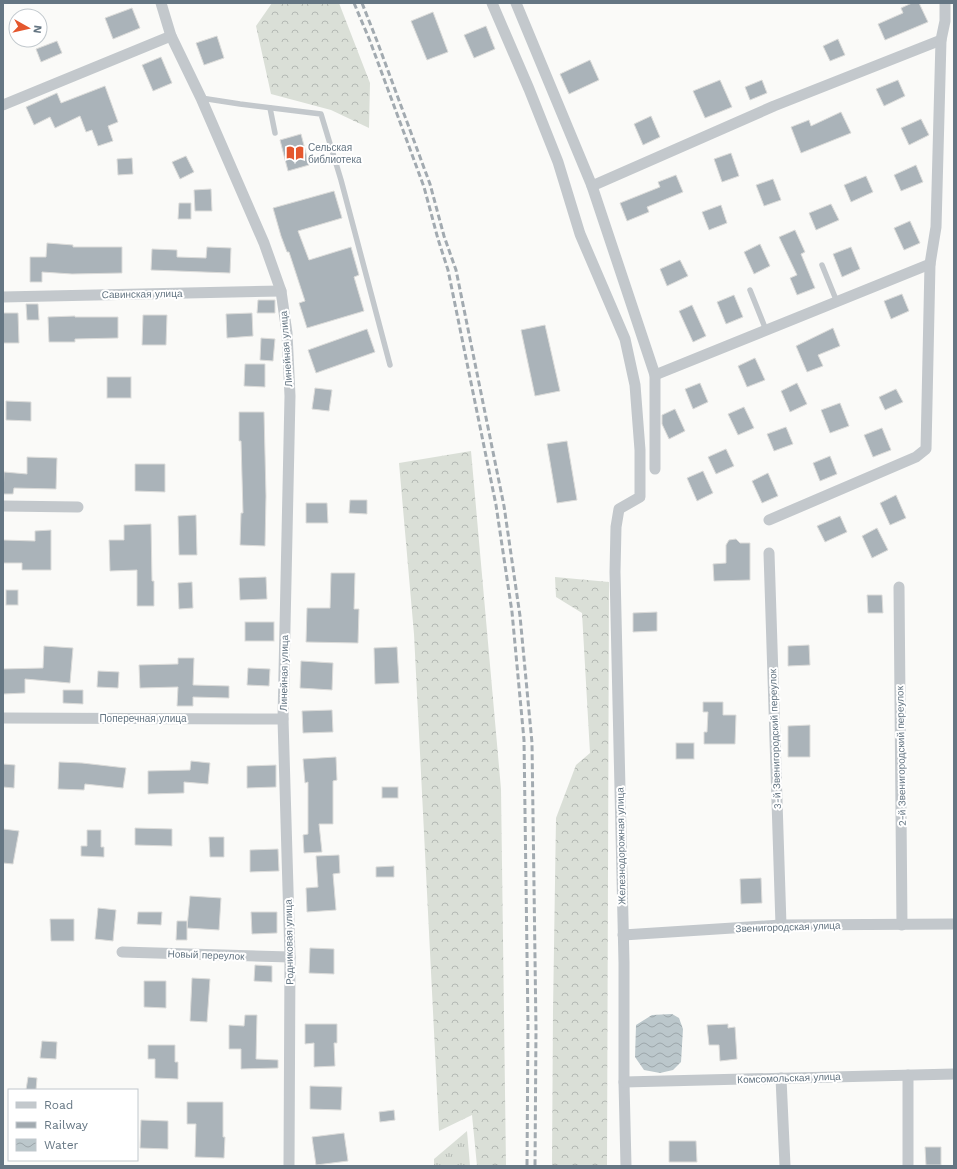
<svg xmlns="http://www.w3.org/2000/svg" width="957" height="1169" font-family="'Work Sans',sans-serif">
  <style>
    .grass { fill: url(#grass-tufts) }
    .forest { fill: url(#forest-crowns) }
    .water { fill: url(#water-waves) }
    .building { fill: #aab3b9; stroke: #dcdcda }
    .lines { fill: none; stroke-linecap: round; stroke-linejoin: round }
    .service { stroke: #c3c8cc; stroke-width: 5.5 }
    .minor { stroke: #c3c8cc; stroke-width: 11 }
    .rail { stroke: #a2aab0; stroke-width: 3; stroke-dasharray: 6 3; stroke-linecap: butt }
    .labels { text-anchor: middle; dominant-baseline: central; stroke-width: 4; stroke-linejoin: round; paint-order: stroke }
    .poi-label { font-size: 10px; fill: #657683; stroke: #fff; text-anchor: start }
    .street-label { font-size: 10px; fill: #657683; stroke: #fff }
  </style>
  <defs>
    <pattern id="grass-tufts" width="24" height="20" patternUnits="userSpaceOnUse"><rect width="24" height="20" fill="#dadfd7"/><path d="M3 7l-1-3M5 7V3M7 7l1-3M15 17l-1-3M17 17v-4M19 17l1-3" fill="none" stroke="#b4b9b4"/></pattern>
    <pattern id="forest-crowns" width="20" height="18" patternUnits="userSpaceOnUse"><rect width="20" height="18" fill="#dadfd7"/><path d="M2 6a3 3 0 1 1 6 0M12 15a3 3 0 1 1 6 0" fill="none" stroke="#b4b9b4"/></pattern>
    <pattern id="water-waves" width="16" height="10" patternUnits="userSpaceOnUse"><rect width="16" height="10" fill="#bbc7cb"/><path d="M0 5q4-4 8 0t8 0" fill="none" stroke="#9ca6aa"/></pattern>
  </defs>
  <rect width="100%" height="100%" fill="#fafaf8"/>
  <path class="grass" d="M467,1131L470,1166H434V1159Z"/>
  <g class="forest">
    <path d="M272,3H339L370,83L369,128L331,110L271,94L256,26Z"/>
    <path d="M471,451L501,789L506,1166H477L472,1115L439,1131L414,634L399,463Z"/>
    <path d="M555,577L609,582L607,1166H552L553,1011L556,818L576,765L590,753L582,613L556,597Z"/>
  </g>
  <path class="water" d="M672,1014L679,1018L683,1029L681,1062L673,1070L660,1073L644,1070L635,1057L636,1025L652,1015Z"/>
  <g class="building">
    <path d="M912,3H919L928,22L885,40L878,24L903,13L901,8Z"/>
    <path d="M132,8L140,28L113,39L105,18Z"/>
    <path d="M433,12L448,52L427,60L411,21Z"/>
    <path d="M486,26L495,49L474,58L464,35Z"/>
    <path d="M217,36L224,58L204,65L196,43Z"/>
    <path d="M838,39L845,55L830,61L823,46Z"/>
    <path d="M57,41L62,53L41,62L36,49Z"/>
    <path d="M161,57L172,83L153,91L142,65Z"/>
    <path d="M590,60L599,80L569,94L560,74Z"/>
    <path d="M720,80L732,107L705,118L693,91Z"/>
    <path d="M762,80L767,93L750,100L745,87Z"/>
    <path d="M898,80L905,96L884,106L876,89Z"/>
    <path d="M105,86L118,122L108,126L113,141L98,146L92,130L86,132L80,116L55,128L50,117L34,125L26,107L57,93L61,103Z"/>
    <path d="M841,112L851,133L801,153L791,127L809,120L811,126Z"/>
    <path d="M651,116L660,137L643,145L634,124Z"/>
    <path d="M921,119L929,135L909,145L901,128Z"/>
    <path d="M301,134L309,165L288,171L280,140Z"/>
    <path d="M731,153L739,176L722,182L714,159Z"/>
    <path d="M186,156L194,172L180,179L172,162Z"/>
    <path d="M132,158L133,174L118,175L117,159Z"/>
    <path d="M916,165L923,182L901,191L894,175Z"/>
    <path d="M676,175L683,192L647,207L649,212L627,221L620,203L660,187L658,182Z"/>
    <path d="M866,176L873,192L851,202L844,185Z"/>
    <path d="M773,179L781,200L764,206L756,185Z"/>
    <path d="M211,189L212,211H195L194,190Z"/>
    <path d="M334,191L342,218L298,231L309,260L351,247L359,275L354,277L364,311L307,328L299,303L305,301L289,252H287L281,236L273,208Z"/>
    <path d="M179,203H191V219H178Z"/>
    <path d="M831,204L839,220L816,230L809,213Z"/>
    <path d="M721,205L727,223L709,230L702,212Z"/>
    <path d="M910,221L920,243L904,250L894,228Z"/>
    <path d="M795,230L805,252L801,254L815,288L797,295L790,278L797,275L779,237Z"/>
    <path d="M47,243L73,245V247H122V273L72,274L42,272V282H30V257H46Z"/>
    <path d="M760,244L770,266L754,274L744,252Z"/>
    <path d="M207,247L231,248L230,273L151,270L152,249L177,250V257L206,258Z"/>
    <path d="M851,247L860,269L842,277L833,254Z"/>
    <path d="M680,260L688,276L667,286L660,269Z"/>
    <path d="M902,294L909,311L891,319L884,301Z"/>
    <path d="M734,295L743,317L726,324L717,302Z"/>
    <path d="M258,300H275V313H257Z"/>
    <path d="M26,304H38L39,320H27Z"/>
    <path d="M692,305L706,336L693,342L679,311Z"/>
    <path d="M3,313H18L19,343H3Z"/>
    <path d="M252,313L253,336L227,338L226,314Z"/>
    <path d="M143,315H167L166,345H142Z"/>
    <path d="M75,316V317H118V338L75,339V342H49L48,317Z"/>
    <path d="M545,325L560,391L535,396L521,330Z"/>
    <path d="M833,328L840,346L818,355L823,366L807,372L796,346Z"/>
    <path d="M367,329L375,352L316,373L308,350Z"/>
    <path d="M261,338L275,339L273,361L260,360Z"/>
    <path d="M755,358L765,380L747,387L738,366Z"/>
    <path d="M245,364H265V387L244,386Z"/>
    <rect x="107" y="377" width="24" height="21"/>
    <path d="M700,383L708,402L693,409L685,389Z"/>
    <path d="M797,383L807,404L790,412L781,391Z"/>
    <path d="M315,388L332,390L329,411L312,409Z"/>
    <path d="M896,389L903,402L885,410L879,397Z"/>
    <path d="M6,401L31,402V421L6,420Z"/>
    <path d="M840,403L849,426L830,433L821,410Z"/>
    <path d="M744,407L754,428L738,435L728,414Z"/>
    <path d="M675,409L685,431L669,439L662,424V415Z"/>
    <path d="M239,412H264L266,496L265,546L240,545L241,513H243L241,441H239Z"/>
    <path d="M786,427L793,444L774,451L767,434Z"/>
    <path d="M882,428L891,450L873,457L864,435Z"/>
    <path d="M567,441L577,500L557,503L547,444Z"/>
    <path d="M726,449L734,466L716,474L708,457Z"/>
    <path d="M830,456L837,474L820,481L813,463Z"/>
    <path d="M27,457L57,458L56,489L14,488L13,494H3L4,472L27,474Z"/>
    <path d="M135,464H165V492L135,491Z"/>
    <path d="M703,471L713,493L697,501L687,478Z"/>
    <path d="M768,473L778,496L762,503L752,481Z"/>
    <path d="M896,495L906,518L890,525L880,503Z"/>
    <path d="M350,500H367V514L349,513Z"/>
    <path d="M306,503H327L328,523H306Z"/>
    <path d="M196,515L197,555H179L178,516Z"/>
    <path d="M840,516L847,532L825,542L817,526Z"/>
    <path d="M151,524L152,581H154V606H137V570L110,571L109,540H124V525Z"/>
    <path d="M877,528L888,550L872,558L862,536Z"/>
    <path d="M51,530V570H22V563H3V540L35,541V531Z"/>
    <path d="M736,539L740,543H750V580L714,581L713,564L726,563V545L729,540Z"/>
    <path d="M331,573H355L354,609H359L358,643L306,642L307,608H330Z"/>
    <path d="M266,577L267,599L240,600L239,578Z"/>
    <path d="M192,582L193,608L179,609L178,583Z"/>
    <rect x="6" y="590" width="12" height="15"/>
    <path d="M867,595H882L883,613H868Z"/>
    <path d="M657,612V631L633,632V613Z"/>
    <rect x="245" y="622" width="29" height="19"/>
    <path d="M809,645L810,665L788,666V646Z"/>
    <path d="M44,646L73,648L70,683L25,679V693L3,694V669L43,668Z"/>
    <path d="M397,647L399,683L375,684L374,648Z"/>
    <path d="M178,658H194L193,685L229,686V698L193,697V706H177L178,687L140,688L139,665L178,664Z"/>
    <path d="M301,661L333,663L332,690L300,688Z"/>
    <path d="M248,668L270,669L269,686L247,685Z"/>
    <path d="M98,671L119,672L118,688L97,687Z"/>
    <path d="M63,690H83V704L63,703Z"/>
    <path d="M703,702H723V715H736L735,744H704V732H707L708,712H703Z"/>
    <path d="M332,710L333,732L303,733L302,711Z"/>
    <path d="M810,725V757H788V726Z"/>
    <rect x="676" y="743" width="18" height="16"/>
    <path d="M336,757L337,780L333,781V824H319L322,852L304,853L303,835L308,834V782L305,783L303,759Z"/>
    <path d="M191,761L210,763L208,784L184,782V793L148,794V771L190,770Z"/>
    <path d="M59,762L82,763L126,768L123,788L85,784L84,790L58,789Z"/>
    <path d="M3,764L15,765L14,788L3,787Z"/>
    <path d="M276,765V787L247,788V766Z"/>
    <rect x="382" y="787" width="16" height="11"/>
    <path d="M135,828L172,829V846L135,845Z"/>
    <path d="M3,829L19,831L13,864L3,863Z"/>
    <path d="M87,830H101V847H104V857L81,856V846H87Z"/>
    <path d="M209,837H224V857H210Z"/>
    <path d="M278,849L279,871L250,872V850Z"/>
    <path d="M339,855L340,873L333,874L336,910L307,912L306,888L318,887L316,856Z"/>
    <path d="M394,866V877H376V867Z"/>
    <path d="M761,878L762,903L741,904L740,879Z"/>
    <path d="M190,896L221,898L219,930L187,928Z"/>
    <path d="M98,908L116,910L113,941L95,939Z"/>
    <path d="M138,912H162L161,925L137,924Z"/>
    <path d="M251,912H277V933L252,934Z"/>
    <path d="M50,919H74V941H51Z"/>
    <path d="M177,921H187V940H176Z"/>
    <path d="M310,948L334,949V974L309,973Z"/>
    <path d="M255,965L272,966V982L254,981Z"/>
    <path d="M192,978L210,979L207,1022L190,1021Z"/>
    <path d="M144,981H166V1008L144,1007Z"/>
    <path d="M245,1015H257L256,1059L278,1060V1068L241,1069V1049H229V1025L244,1026Z"/>
    <path d="M305,1024H337V1043H334L335,1066L314,1067V1043L305,1044Z"/>
    <path d="M728,1024V1028L735,1027L737,1059L720,1061L719,1045H709L707,1025Z"/>
    <path d="M42,1041L57,1042L56,1059L40,1058Z"/>
    <path d="M148,1045H175V1062H178V1079L155,1078V1059H148Z"/>
    <path d="M28,1077L37,1078L36,1090H26Z"/>
    <path d="M310,1086L342,1087L341,1110L310,1109Z"/>
    <path d="M187,1102H223V1137H225L224,1158L195,1157L196,1124H187Z"/>
    <path d="M394,1110L395,1120L380,1122L379,1112Z"/>
    <path d="M141,1120L168,1121V1149L140,1148Z"/>
    <path d="M344,1133L348,1161L316,1165L312,1137Z"/>
    <path d="M669,1141H696L697,1162H669Z"/>
    <path d="M925,1147H941V1165H926Z"/>
  </g>
  <g class="lines">
    <g class="service">
      <path d="M201,98L240,104L321,114L341,180L390,365"/>
      <path d="M270,108L275,133"/>
      <path d="M822,265L837,302"/>
      <path d="M750,290L766,330"/>
    </g>
    <g class="minor">
      <path d="M161,3L171,36L201,98L264,243L281,291L287,333L290,396L283,719L290,957L289,1166"/>
      <path d="M492,3L529,89L558,162L580,234L625,339L635,385L640,450V497L619,509L616,527L615,572L624,963V1082L626,1166"/>
      <path d="M516,3L592,186L655,375V469"/>
      <path d="M3,105L171,36"/>
      <path d="M592,186L774,106L941,40"/>
      <path d="M3,297L281,291"/>
      <path d="M655,375L930,264"/>
      <path d="M3,506L78,507"/>
      <path d="M769,520L916,457L926,449L930,264L936,227L941,40L945,21V3"/>
      <path d="M769,553L781,925"/>
      <path d="M899,587L902,925"/>
      <path d="M3,718L283,719"/>
      <path d="M623,935L781,925L954,924"/>
      <path d="M122,952L290,957"/>
      <path d="M781,1078L785,1166"/>
      <path d="M624,1082L954,1074"/>
      <path d="M908,1166V1075"/>
    </g>
    <g class="rail">
      <path d="M354,3L370,41L424,187L438,239L448,270L496,505L512,612L524,740L528,1025L527,1166"/>
      <path d="M362,3L377,41L430,184L444,236L456,270L504,506L520,616L532,743L536,1029L535,1166"/>
    </g>
  </g>
  <defs>
    <g id="library-bare" transform="scale(1.38)"><path d="M-6-4Q-3-5.5-.7-3.5V5Q-3 3-6 4ZM6-4Q3-5.5 .7-3.5V5Q3 3 6 4Z" fill="#e4572e" stroke="#fff" stroke-width="2.5" paint-order="stroke"/></g>
  </defs>
  <g fill-rule="evenodd">
    <use href="#library-bare" x="295" y="153"/>
  </g>
  <g class="labels">
    <g class="poi-label">
      <text x="308" y="147">Сельская<tspan x="308" dy="12">библиотека</tspan></text>
    </g>
    <g class="street-label">
      <text transform="translate(142 294) rotate(-1)">Савинская улица</text>
      <text transform="translate(286 349) rotate(-94)">Линейная улица</text>
      <text transform="translate(284 673) rotate(-89)">Линейная улица</text>
      <text x="143" y="718">Поперечная улица</text>
      <text transform="translate(775 739) rotate(-92)">3-й Звенигородский переулок</text>
      <text transform="translate(901 756) rotate(-91)">2-й Звенигородский переулок</text>
      <text transform="translate(621 846) rotate(-91)">Железнодорожная улица</text>
      <text transform="translate(788 927) rotate(-2)">Звенигородская улица</text>
      <text transform="translate(289 942) rotate(-91)">Родниковая улица</text>
      <text transform="translate(206 955) rotate(2)">Новый переулок</text>
      <text transform="translate(789 1078) rotate(-2)">Комсомольская улица</text>
    </g>
  </g>
  <rect width="957" height="1169" fill="none" stroke="#657683" stroke-width="8"/>
  <rect x="8" y="1089" width="130" height="72" fill="#ffffff" stroke="#c1c8cd"/>
  <rect x="16" y="1102" width="20" height="6" fill="#c3c8cc" stroke="#c1c8cd"/>
  <text x="44" y="1109" font-size="12" fill="#657683">Road</text>
  <rect x="16" y="1122" width="20" height="6" fill="#a2aab0" stroke="#c1c8cd"/>
  <text x="44" y="1129" font-size="12" fill="#657683">Railway</text>
  <rect x="16" y="1139" width="20" height="12" fill="url(#water-waves)" stroke="#c1c8cd"/>
  <text x="44" y="1149" font-size="12" fill="#657683">Water</text>
  <g transform="translate(28 28) rotate(98)"><circle r="19" fill="#ffffff" stroke="#c1c8cd"/>
  <path d="M0-3L7 15L0 10L-7 15Z" fill="#e4572e"/>
  <text y="-6" font-size="11" font-weight="bold" text-anchor="middle" fill="#657683">N</text>
  </g>
</svg>
